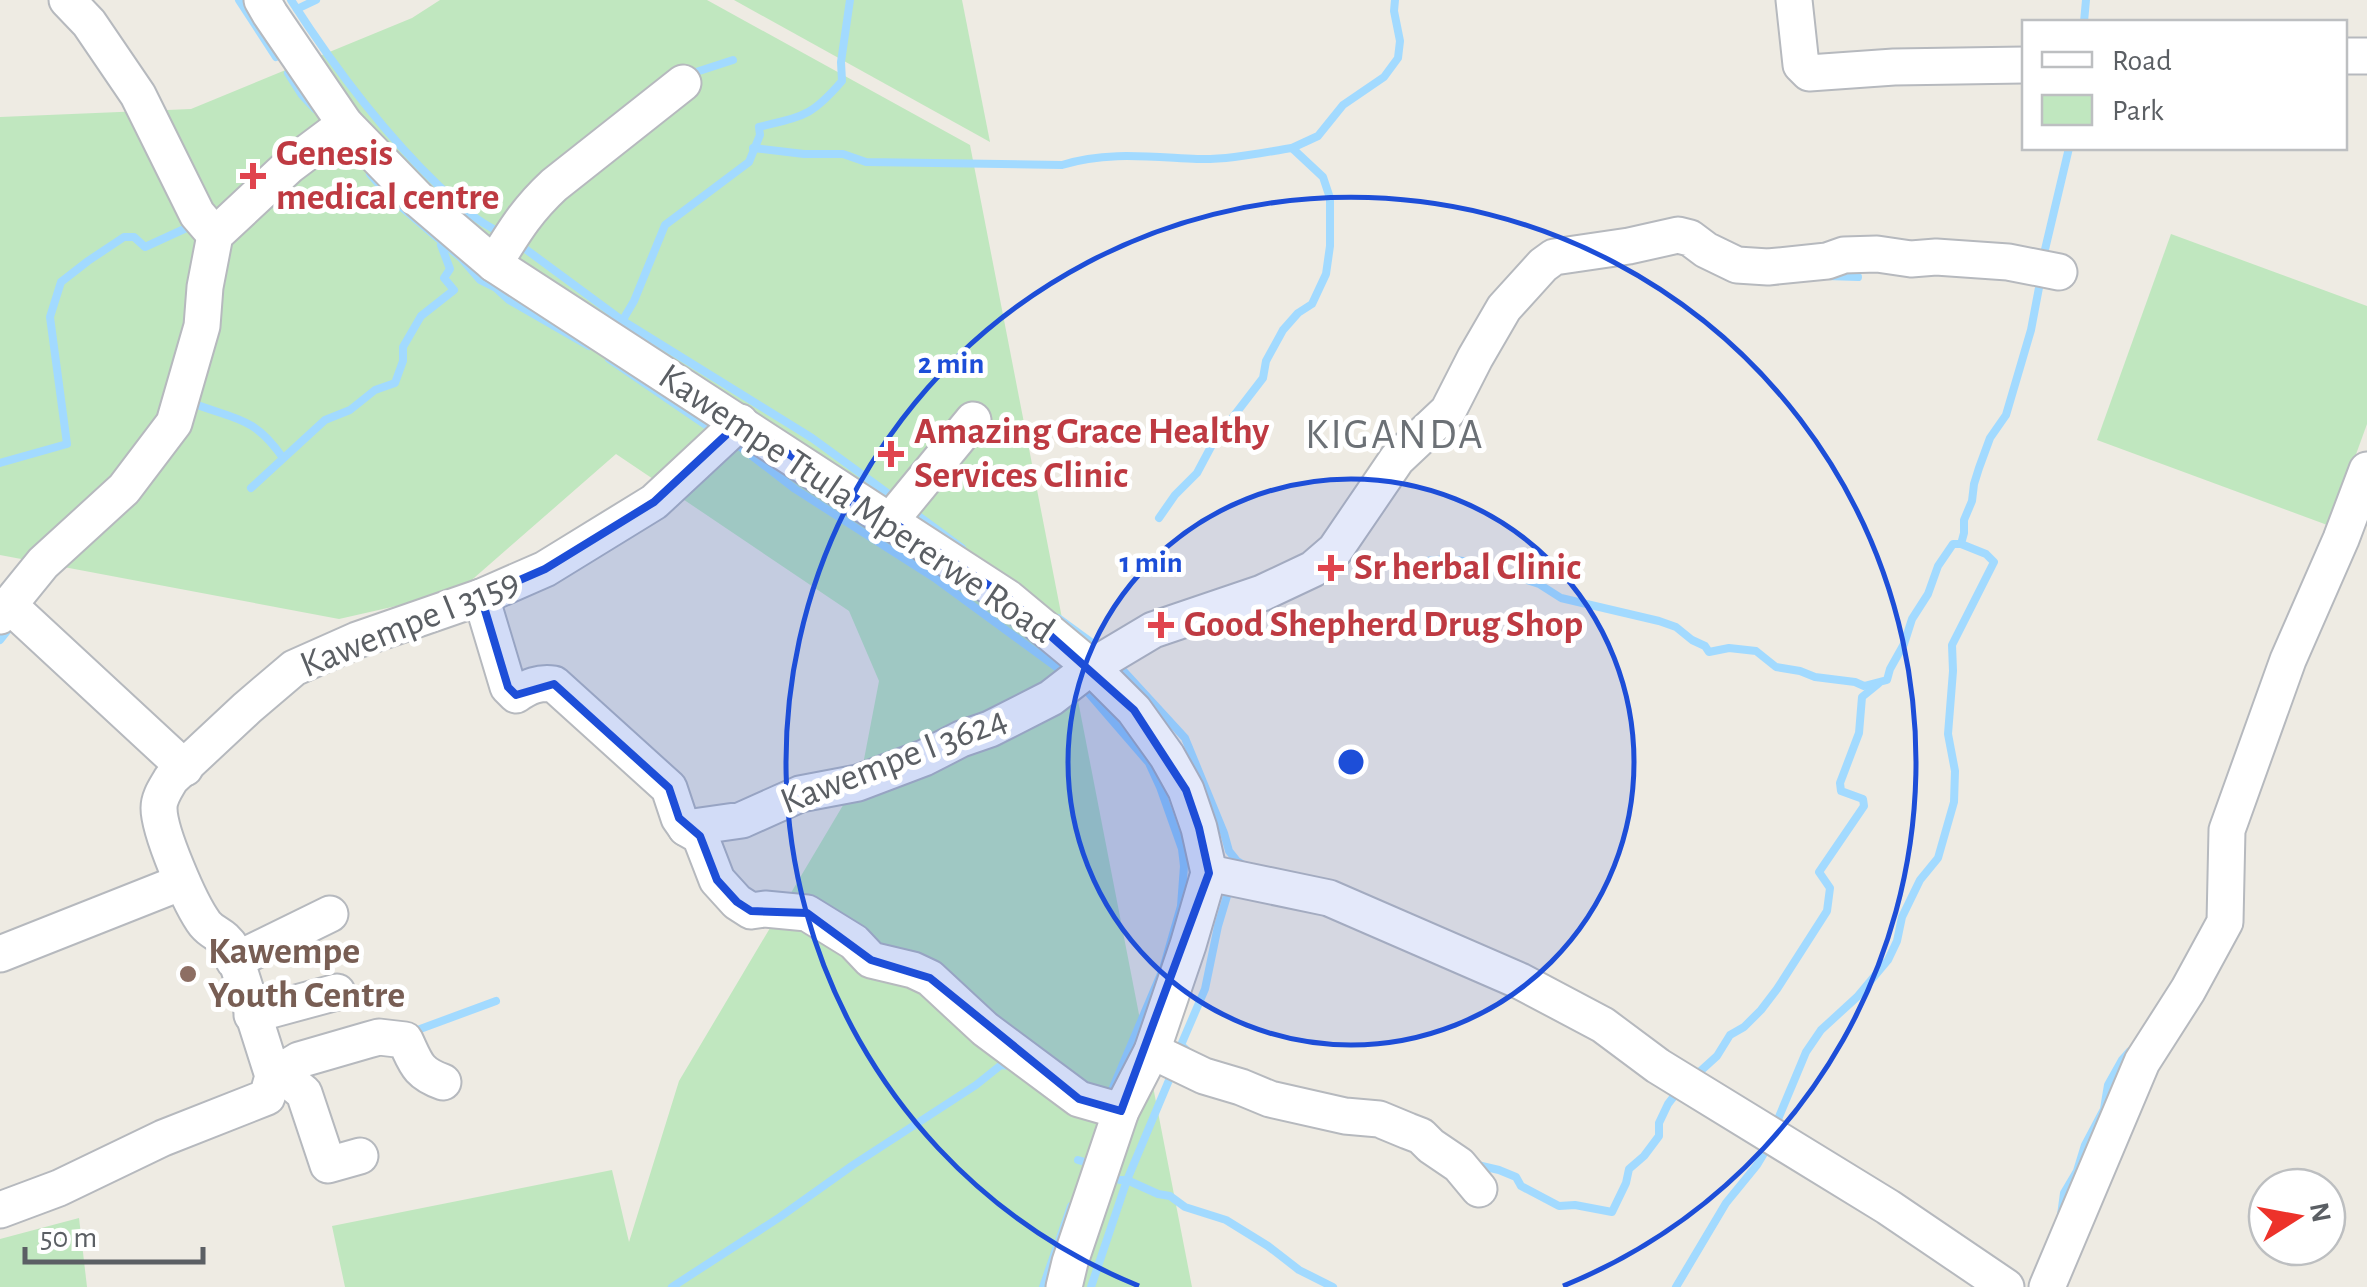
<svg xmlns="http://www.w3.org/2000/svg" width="2367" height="1287" font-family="'Alegreya Sans',sans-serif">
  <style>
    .green { fill: #c0e7bf }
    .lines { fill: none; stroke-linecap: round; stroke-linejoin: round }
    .stream { stroke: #a2daff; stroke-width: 8 }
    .minor-casing { stroke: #b6b9be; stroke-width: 39 }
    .minor { stroke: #fff; stroke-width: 35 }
    .marked { fill: #1d4ed8; fill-opacity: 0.2; stroke: #1d4ed8; stroke-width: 8; stroke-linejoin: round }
    .ring { fill: none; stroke: #1d4ed8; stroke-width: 5 }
    .health-dot { fill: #e0444e; stroke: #fff; stroke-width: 4 }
    .education-dot { fill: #8d6e63; stroke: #fff; stroke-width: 4 }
    .labels { text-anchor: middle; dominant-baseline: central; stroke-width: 10; stroke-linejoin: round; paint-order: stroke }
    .health-label { font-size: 38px; font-weight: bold; fill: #be3a42; stroke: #fff; text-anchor: start }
    .street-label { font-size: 38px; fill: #5b5f64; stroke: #fff }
    .education-label { font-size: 38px; font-weight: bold; fill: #785e54; stroke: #fff; text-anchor: start }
    .quarter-label { font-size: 42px; letter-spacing: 2.5px; fill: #6c7176; stroke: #fff }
    .centre { fill: #1d4ed8; stroke: #fff; stroke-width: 5 }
    .ring-label { font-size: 30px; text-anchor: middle; font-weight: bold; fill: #1d4ed8; stroke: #fff; stroke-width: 10; stroke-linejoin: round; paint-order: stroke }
  </style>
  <rect width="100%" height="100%" fill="#eeebe3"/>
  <g class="green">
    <path d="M440,0H707L970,145L1192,1287H345L332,1226L612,1170L629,1242L679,1081L861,775L879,681L849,611L616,454L458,592L339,619L0,555V117L191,109L412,18Z"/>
    <path d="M734,0H962L990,142Z"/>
    <path d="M2171,234L2367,306V424L2330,526L2097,440Z"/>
    <path d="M79,1218L87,1287H0V1239Z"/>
  </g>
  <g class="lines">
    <g class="stream">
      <path d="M239,0L276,57"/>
      <path d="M291,0C334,67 382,131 439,186C458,204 477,222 500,232"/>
      <path d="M297,9L316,0"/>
      <path d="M2084,22L2086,0"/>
      <path d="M288,73L302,95L315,109"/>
      <path d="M690,74L733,60"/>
      <path d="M753,148L804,154H843L866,162L1062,165C1106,151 1151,157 1197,159C1228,160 1260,153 1292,148"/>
      <path d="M370,174L392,199L461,258L480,280L496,288L509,300L589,346"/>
      <path d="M520,245L623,321L812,438L897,500"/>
      <path d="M2043,258L2069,148"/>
      <path d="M1827,276L1858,277"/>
      <path d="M621,323L634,301L665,225L749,162L760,135L759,127C803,116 811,117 842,81L841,62L850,0"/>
      <path d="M609,359L713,430L710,434"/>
      <path d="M192,403C236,420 254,416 283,458"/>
      <path d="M734,442L795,489L936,579L1059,669L1065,674L1053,690L1041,698L992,725L977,728L946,744L903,757L837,783L805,787L704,820L692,822L659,765L641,758L617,736L607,722L592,717L554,681L543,679L517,691L500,652L490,608L525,594L552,575L597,550L665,501Z"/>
      <path d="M0,463L67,444L50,317L61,282L88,261L124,237H134L145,247L193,225"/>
      <path d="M251,488L325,420L350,410L375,390L395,383L403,361V347L421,316L454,290L444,278L450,269L441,245"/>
      <path d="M913,512L962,548"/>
      <path d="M1159,518L1175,495L1197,473L1213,443L1263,378L1266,361L1283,330L1298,313L1312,304L1326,274L1330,246V198L1323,177L1292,148L1318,136L1343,105L1384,77L1398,58L1400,41L1394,11L1395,0"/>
      <path d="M1426,561L1447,559L1471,562L1539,584L1561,598L1659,621L1676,627L1692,640L1705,646L1709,652L1729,648L1756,651L1776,667L1800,671L1815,677L1855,682L1864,686L1887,680L1890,669L1904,644L1912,619L1928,594L1938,566L1953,544H1961L1964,533V520L1972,501L1974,484L1979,468L1990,438L2006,415L2031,330L2041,277"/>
      <path d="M1058,618L1099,648"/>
      <path d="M0,640L11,626"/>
      <path d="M1121,663L1118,665L1185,738L1224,833L1229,851L1237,861L1245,866"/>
      <path d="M1078,681L1149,763L1160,787L1182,849L1184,866L1181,906L1163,969L1109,1097L1080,1090L1043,1070L1014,1048L997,1028L950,985L935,974L864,946L842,931L825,910L805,906L752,909L740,900L718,875L706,843L704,833L735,826L812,796L844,793L953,750C960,744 966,738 975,736C993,731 999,738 1014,720Z"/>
      <path d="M1230,886C1251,887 1271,888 1291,893C1325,902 1366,920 1399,933C1469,961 1536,990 1600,1029C1628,1047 1653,1069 1681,1087L1668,1104L1659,1123V1136L1644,1156L1629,1169L1626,1183L1612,1212L1575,1205L1559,1206L1521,1186L1516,1177L1499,1170L1456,1160L1445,1154L1412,1125L1379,1114L1355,1113L1322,1107L1262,1091L1199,1062L1181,1045L1205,989L1218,926Z"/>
      <path d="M412,1032L496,1001"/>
      <path d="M1695,1076L1717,1056L1730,1035L1744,1027L1761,1010L1777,989L1827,911L1830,888L1819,872L1864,806L1863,799L1841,791L1840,783L1859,733L1862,697L1878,684"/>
      <path d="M1776,1124L1806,1052L1821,1030L1857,997L1888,960L1897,941L1902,917L1920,880L1938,858L1954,802L1955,771L1948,734L1953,671L1952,645L1994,562L1986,554L1961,544"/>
      <path d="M1078,1160L1088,1163"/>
      <path d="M1120,1180H1127L1158,1194L1170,1196L1185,1207L1226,1220L1268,1246L1299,1270L1333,1287"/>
      <path d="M2061,1215L2064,1193L2077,1171L2085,1145L2104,1109L2108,1085L2122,1060L2130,1051"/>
      <path d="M672,1287L780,1217L853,1165L976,1085L1001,1065L1010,1066"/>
      <path d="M1043,1287L1071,1206"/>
      <path d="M1091,1287L1127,1180L1172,1073"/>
      <path d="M1676,1287L1726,1203L1757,1165L1766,1150L1771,1148"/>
    </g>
    <g class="minor-casing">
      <g id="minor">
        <path d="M67,0L89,23L138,95L197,214L215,235"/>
        <path d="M262,0L270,14L345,124L420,201L494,264L1008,598L1091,667L1134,710L1167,756L1186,790L1199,828L1209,873L1188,945L1152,1051L1121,1111L1070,1262L1064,1287"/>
        <path d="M1794,0L1801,65L1809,73L1894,67L2024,65"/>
        <path d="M2344,56H2367"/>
        <path d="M494,264C514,232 526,211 554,185L683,83"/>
        <path d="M890,521L973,420"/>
        <path d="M481,597L508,687L516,695C529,686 539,682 554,684L669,788L679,818L686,828L700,836L717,880L737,902L751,911L765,909L807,913L854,942L871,960L913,970L930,978L985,1029L1079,1099L1121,1111"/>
        <path d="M9,605L185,768"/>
        <path d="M0,616L43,563L124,489L174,423L202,326L205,287L215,235L289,166L345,124"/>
        <path d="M686,828L742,820L800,794L858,783L924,758L961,739L990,729L1051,698L1091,667L1153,630L1262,593L1313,569L1335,550L1397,459L1448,411L1475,358L1504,308L1543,265L1554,257L1629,246L1678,235L1690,238L1706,250L1737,265L1768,267L1827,261L1844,255L1877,254L1911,259L1936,257L2008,262L2059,272"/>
        <path d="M1209,873L1329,898L1520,981L1603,1025L1658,1066L1888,1207L2006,1287"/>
        <path d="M0,954L182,882"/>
        <path d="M234,961L330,914"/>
        <path d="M252,1015L337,992"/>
        <path d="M1152,1051L1204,1076L1241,1087L1270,1099L1345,1116L1379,1119L1408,1131L1421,1136L1431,1146L1459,1165L1479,1189"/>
        <path d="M280,1073L304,1093L328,1165L360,1156"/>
        <path d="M273,1076L299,1060L368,1040L379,1037L405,1040C416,1063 417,1073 443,1082"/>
        <path d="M0,1210L59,1188L163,1138L267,1097L273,1076L233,950C223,933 214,935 205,924C190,904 159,832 159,808C159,797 166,788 171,779L247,708L294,668L357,640L481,597L545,569L654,502L740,422"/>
        <path d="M2047,1287L2142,1062L2188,990L2225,922L2227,830L2288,660L2341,539L2367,470"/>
      </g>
    </g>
    <use href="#minor" class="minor"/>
  </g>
  <path class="marked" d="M740,422L1008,598L1134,710L1186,790L1199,828L1209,873L1121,1111L1079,1099L930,978L871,960L807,913L751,911L737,902L717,880L700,836L679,818L669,788L554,684L516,695L508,687L481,597L545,569L654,502Z"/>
  <circle cx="1351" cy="762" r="283" fill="#1d4ed8" fill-opacity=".12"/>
  <g class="ring">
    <circle cx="1351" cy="762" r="283"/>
    <path d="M1139 1286A565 565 0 1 1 1563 1286"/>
  </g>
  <g class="health-dot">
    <path d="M248 161h10v10h10v10h-10v10h-10v-10h-10v-10h10z"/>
    <path d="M886 439h10v10h10v10h-10v10h-10v-10h-10v-10h10z"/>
    <path d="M1326 553h10v10h10v10h-10v10h-10v-10h-10v-10h10z"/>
    <path d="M1156 610h10v10h10v10h-10v10h-10v-10h-10v-10h10z"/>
  </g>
  <circle class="education-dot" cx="188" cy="974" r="10"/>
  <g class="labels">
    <g class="health-label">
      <text x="276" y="154">Genesis<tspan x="276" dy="44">medical centre</tspan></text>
      <text x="914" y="432">Amazing Grace Healthy<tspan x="914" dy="44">Services Clinic</tspan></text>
      <text x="1354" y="568">Sr herbal Clinic</text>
      <text x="1184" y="625">Good Shepherd Drug Shop</text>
    </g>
    <g class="street-label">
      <text transform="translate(856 504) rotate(34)">Kawempe Ttula Mpererwe Road</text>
      <text transform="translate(410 624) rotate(-22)">Kawempe I 3159</text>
      <text transform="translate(894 761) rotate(-21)">Kawempe I 3624</text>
    </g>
    <g class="education-label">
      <text x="208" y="952">Kawempe<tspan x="208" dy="44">Youth Centre</tspan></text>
    </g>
    <g class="quarter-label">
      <text x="1395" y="435">KIGANDA</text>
    </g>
  </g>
  <circle cx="1351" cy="762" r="15" class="centre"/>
  <g class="ring-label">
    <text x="951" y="373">2 min</text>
    <text x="1151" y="572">1 min</text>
  </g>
  <rect x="2022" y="20" width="325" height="130" fill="#ffffff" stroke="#bdbfc1" stroke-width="2.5"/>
  <rect x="2042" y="52" width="50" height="15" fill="#ffffff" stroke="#bdbfc1" stroke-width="2.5"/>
  <text x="2112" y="70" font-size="30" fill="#5b5f64">Road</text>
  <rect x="2042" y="95" width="50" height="30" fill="#c0e7bf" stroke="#bdbfc1" stroke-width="2.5"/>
  <text x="2112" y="120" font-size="30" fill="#5b5f64">Park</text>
  <g transform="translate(2297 1217) rotate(79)"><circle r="48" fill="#ffffff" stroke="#bdbfc1" stroke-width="2.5"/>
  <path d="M0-8L18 38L0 25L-18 38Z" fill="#ed322a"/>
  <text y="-15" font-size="28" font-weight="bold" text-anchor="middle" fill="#5b5f64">N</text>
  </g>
  <path d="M25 1247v15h178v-15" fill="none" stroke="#5b5f64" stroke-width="5"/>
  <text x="40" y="1247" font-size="30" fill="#5b5f64" stroke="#ffffff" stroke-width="8" paint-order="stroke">50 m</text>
</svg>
